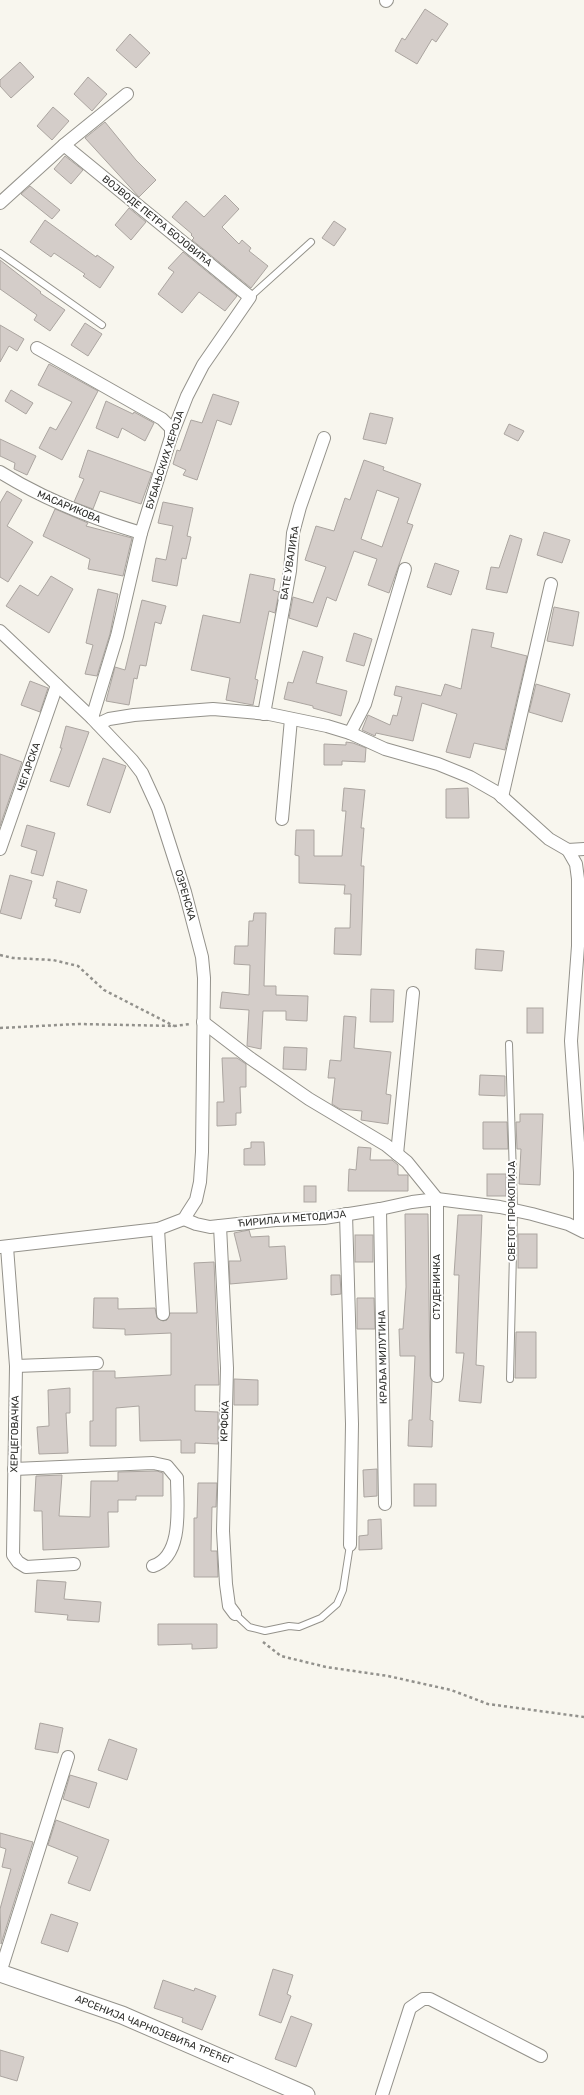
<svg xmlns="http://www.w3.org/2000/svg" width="584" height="2095" font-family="Rubik,sans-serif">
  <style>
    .building { fill: #d4cdc9; stroke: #aba5a0; fill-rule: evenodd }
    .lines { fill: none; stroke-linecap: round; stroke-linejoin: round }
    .service-casing { stroke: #94928b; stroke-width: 8 }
    .minor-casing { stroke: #94928b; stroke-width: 14 }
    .secondary-casing { stroke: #94928b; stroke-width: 19 }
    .path { stroke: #92918c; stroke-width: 2.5; stroke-dasharray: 3 3; stroke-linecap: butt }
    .service { stroke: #fff; stroke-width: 6 }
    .minor { stroke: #fff; stroke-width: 12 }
    .secondary { stroke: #fff; stroke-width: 17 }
    .labels { text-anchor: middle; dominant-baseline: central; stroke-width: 4; stroke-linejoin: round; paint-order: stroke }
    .street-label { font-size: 10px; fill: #2e2e2b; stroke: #fff }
  </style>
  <rect width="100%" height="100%" fill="#f8f6ee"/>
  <g class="building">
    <path d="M425,9L448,24L436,42L432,39L417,64L395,51L402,38L405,40Z"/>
    <path d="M130,34L150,53L136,68L116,50Z"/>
    <path d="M20,62L34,77L11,98L0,86V80Z"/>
    <path d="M88,77L107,94L92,111L74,94Z"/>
    <path d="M53,107L69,121L52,140L37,126Z"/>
    <path d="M105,122L136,160L156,180L139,197L85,138Z"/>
    <path d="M65,156L83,170L71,184L54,169Z"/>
    <path d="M30,186L60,210L52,219L21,194Z"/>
    <path d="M225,195L239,209L222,227L239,244L242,240L251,248L249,251L268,266L251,288L192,240L194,238L191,235L192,234L172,217L186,201L204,217Z"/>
    <path d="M129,208L146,222L131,240L115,225Z"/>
    <path d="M45,220L96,257L97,255L114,267L100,288L83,276L85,274L54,253L51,257L30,242Z"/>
    <path d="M334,221L346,229L334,246L322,238Z"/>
    <path d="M183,252L237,296L225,311L199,292L182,313L158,294L174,272L168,268Z"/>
    <path d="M0,260L41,292L40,293L65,310L50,331L34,320L37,315L0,289Z"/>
    <path d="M85,323L102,334L88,356L71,345Z"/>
    <path d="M0,325L24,339L17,351L9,346L0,362Z"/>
    <path d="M49,364L98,391L62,460L39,448L50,427L56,430L72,402L38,385Z"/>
    <path d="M11,390L33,403L26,414L5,401Z"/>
    <path d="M213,394L239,402L231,425L217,420L197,480L183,475L186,470L173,464L177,450L180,451L191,420L202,423Z"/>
    <path d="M106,401L133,414L134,412L154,423L145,441L122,428L118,438L96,428Z"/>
    <path d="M370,413L393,418L386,444L363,439Z"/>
    <path d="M509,424L524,431L518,441L504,434Z"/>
    <path d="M0,439L36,456L27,475L14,469L15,463L0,456Z"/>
    <path d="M88,450L152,473L141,504L100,491L93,509L74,502L84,479L79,477Z"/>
    <path d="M364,460L384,467L383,470L421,484L407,523L413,525L389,593L368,585L377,559L354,551L336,601L327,597L317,627L289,618L293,597L313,603L326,567L305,560L316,526L334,531L345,498L350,500ZM377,490L399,498L382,547L361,539Z"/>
    <path d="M7,491L22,500L7,526L33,542L8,582L0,577V503Z"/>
    <path d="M163,502L193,508L187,536L191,537L186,559L182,558L177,586L152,581L156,558L166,560L173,526L158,523Z"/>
    <path d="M55,509L88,523L86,526L132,538L123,576L88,569L90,559L43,536Z"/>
    <path d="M544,532L570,540L562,563L537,555Z"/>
    <path d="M510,535L522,539L507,593L486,589L491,567L499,568Z"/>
    <path d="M435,563L459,571L451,595L427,587Z"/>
    <path d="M250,574L275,579L273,590L279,592L275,613L269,611L255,679L258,680L253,705L226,700L230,678L191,670L203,615L240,623Z"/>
    <path d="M51,576L73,589L49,633L6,606L20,585L38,596Z"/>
    <path d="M98,589L118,594L110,634L97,676L85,674L93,645L86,643Z"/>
    <path d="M142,600L166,606L161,624L155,622L146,666L140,665L137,679L134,678L129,705L106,701L115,667L125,670Z"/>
    <path d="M554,607L579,612L573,646L547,641Z"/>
    <path d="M472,629L494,633L491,647L527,656L505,750L474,743L470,758L446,752L457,714L422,703L413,741L376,733L375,736L362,730L368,715L390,725L393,715L397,716L402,697L394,695L396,686L441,696L445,684L461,689Z"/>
    <path d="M354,633L372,639L364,666L346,661Z"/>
    <path d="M303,651L323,657L316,683L347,691L341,716L313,708V706L284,699L288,682L293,683Z"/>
    <path d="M30,681L48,688L40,712L21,705Z"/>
    <path d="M536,684L570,694L562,722L529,712Z"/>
    <path d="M66,726L89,732L69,787L50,781L62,748H60Z"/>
    <path d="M346,742L353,743L366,748L365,762L342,761V765H324V744L346,745Z"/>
    <path d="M0,754L22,762L0,826Z"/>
    <path d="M103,758L126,766L110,813L87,805Z"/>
    <path d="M344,788L365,790L361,828H364L361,866H364L361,955L334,954L335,928H350L351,894H344L345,885L299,883V856L295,855L296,830H314V856H342L346,811H342Z"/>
    <path d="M468,788L469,818H446V789Z"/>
    <path d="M27,825L55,833L43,876L31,873L37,851L21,846Z"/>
    <path d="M10,875L32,881L21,919L0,913Z"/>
    <path d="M57,881L87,890L80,913L55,906L57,899L53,898Z"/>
    <path d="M254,913H266L264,986H276V995L308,996L307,1021L286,1020V1011H263L261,1049L247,1046L249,1010L220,1008L222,992L249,995L250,965L234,964L235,946H248L249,921H253Z"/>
    <path d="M476,949L504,951L502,971L475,969Z"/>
    <path d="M371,989L394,990L393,1022H370Z"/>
    <rect x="527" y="1008" width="16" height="25"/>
    <path d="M344,1016L356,1017L354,1048L391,1052L386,1094L391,1095L388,1124L361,1120L362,1111L340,1109L332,1104L335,1078H328L330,1060L341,1061Z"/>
    <path d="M284,1047L307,1048L306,1070L283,1069Z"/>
    <path d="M222,1058H237L246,1064V1087H240L241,1113H236V1125L217,1126V1102H224Z"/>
    <path d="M480,1075L505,1076V1096L479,1095Z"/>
    <path d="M520,1114H543L540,1185L519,1184L521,1149H517L516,1122H520Z"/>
    <path d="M483,1122H507L508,1149H483Z"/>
    <path d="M251,1142H264L265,1165H244V1149L251,1148Z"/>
    <path d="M358,1147L371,1148L370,1160H392L398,1165V1175H408V1191H348L349,1169L356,1170Z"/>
    <rect x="487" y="1174" width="19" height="22"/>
    <rect x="304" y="1186" width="12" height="16"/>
    <path d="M405,1214H428L430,1376L432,1381L430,1420L433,1421L432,1447L408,1446L409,1420H412L415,1356H400L399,1329H403L406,1287Z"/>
    <path d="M458,1215H482L476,1365L484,1366L481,1403L459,1401L464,1353H456L459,1275H454Z"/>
    <path d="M249,1230L251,1237L269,1236V1247L285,1246L287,1279L230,1284L229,1261H241L234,1233Z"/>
    <rect x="518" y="1234" width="19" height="34"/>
    <rect x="355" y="1235" width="18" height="27"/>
    <path d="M214,1262L219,1385H195V1411L218,1412V1444L195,1443V1453H181V1440L140,1441L139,1406L116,1408V1446H90V1421H93V1371H115V1378L171,1375V1333L125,1335V1329L93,1328L94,1298H118V1309L155,1308L157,1318L163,1321L167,1320L170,1313H197L194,1263Z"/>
    <path d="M331,1275H340L341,1294L331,1295Z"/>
    <path d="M357,1298H374L375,1329H357Z"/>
    <path d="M516,1332H536V1378H515Z"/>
    <path d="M234,1379L258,1380V1405H234Z"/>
    <path d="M70,1388V1413H66L68,1453L39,1454L37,1427L49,1426L48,1390Z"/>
    <path d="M377,1469V1496L364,1497L363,1470Z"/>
    <path d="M157,1471L163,1473V1496H136V1500H118V1512H108L109,1547L43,1550L42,1511H34L36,1476L62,1475L59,1516L90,1517L91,1481H118V1472Z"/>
    <path d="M198,1483H217L216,1507H212L211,1551H217L218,1577H194V1518H197Z"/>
    <rect x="414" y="1484" width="22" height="22"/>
    <path d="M381,1519L382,1549L359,1550V1536L368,1535V1520Z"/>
    <path d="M37,1580L66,1582L64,1599L101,1602L99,1622L67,1620L68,1615L35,1612Z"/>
    <path d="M158,1624H217V1648L192,1649V1644L158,1645Z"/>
    <path d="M40,1723L63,1728L58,1753L35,1749Z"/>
    <path d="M109,1739L137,1749L127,1780L98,1770Z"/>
    <path d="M70,1775L97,1783L89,1808L63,1799Z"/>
    <path d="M56,1820L109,1840L90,1891L68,1883L78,1857L48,1845Z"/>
    <path d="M0,1833L33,1842L1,1944L0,1909L11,1869L2,1867L6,1849L0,1847Z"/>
    <path d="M51,1914L78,1923L68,1952L41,1943Z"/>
    <path d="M273,1969L293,1975L287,1994L291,1996L281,2023L259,2015Z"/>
    <path d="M163,1980L194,1991L195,1988L216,1996L202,2030L182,2022L183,2018L154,2008Z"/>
    <path d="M291,2016L312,2024L296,2067L275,2059Z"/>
    <path d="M0,2050L24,2057L17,2081L0,2076Z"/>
  </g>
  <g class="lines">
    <g class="service-casing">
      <g id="service">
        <path d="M0,253L102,325"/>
        <path d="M250,297L311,242"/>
        <path d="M509,1044L514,1210L510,1379"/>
        <path d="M235,1614L249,1627L265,1631L289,1626L299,1627L321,1618L337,1604L343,1590L350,1545"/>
      </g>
    </g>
    <g class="minor-casing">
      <g id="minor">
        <path d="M386,1L387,0"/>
        <path d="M64,145L250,297L203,365L187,396L171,437L141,533L117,636L92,718"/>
        <path d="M0,203L64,145L127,94"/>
        <path d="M37,348L162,419L171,428V437"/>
        <path d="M0,472C45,500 91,518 141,533"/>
        <path d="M0,631L92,718L132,760L142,773L158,808L185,892L202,957L204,978L202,1152L200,1182L196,1200L187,1214L184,1219L158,1229L0,1247"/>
        <path d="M264,714L290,571L293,533L300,507L324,438"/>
        <path d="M98,724L109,719L134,715L213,709L269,714L327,726L350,733L385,749L438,764L470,777L498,793L549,839L568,850L584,849"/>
        <path d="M350,733L365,704L405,569"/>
        <path d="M502,797L551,584"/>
        <path d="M282,819L291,719"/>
        <path d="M0,849L57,685"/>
        <path d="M568,850L576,864L578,879V946L571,1041L580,1172V1229"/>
        <path d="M203,1022L250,1058L309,1099L386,1145L407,1162L437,1199"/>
        <path d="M397,1154L413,993"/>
        <path d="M437,1199V1376"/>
        <path d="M380,1209L385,1504"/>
        <path d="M346,1214L352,1424L350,1545"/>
        <path d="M184,1219L196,1224L210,1227L276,1220L324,1218L380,1209L412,1202L437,1199L500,1207L532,1214L568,1224L584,1232"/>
        <path d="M220,1226L227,1368L223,1531L226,1584L229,1606L235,1614"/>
        <path d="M158,1229L163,1314"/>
        <path d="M7,1247L16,1366L13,1555L18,1562L26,1567L74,1564"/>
        <path d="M16,1366L97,1363"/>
        <path d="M14,1469L153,1463L167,1466L177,1478C177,1504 184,1556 153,1566"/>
        <path d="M0,1973L68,1757"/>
        <path d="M382,2095L410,2008L423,1999H430L541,2056"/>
      </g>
    </g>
    <g class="secondary-casing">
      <path id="secondary" d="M0,1973L122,2015L306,2095"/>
    </g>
    <g class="path">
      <path d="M0,955L13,958L53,960L78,966L104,990L174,1026"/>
      <path d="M0,1028L78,1024L174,1026L191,1024"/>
      <path d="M263,1642L281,1656L326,1667L388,1676L451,1690L488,1704L584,1717"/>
    </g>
    <use href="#service" class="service"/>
    <use href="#minor" class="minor"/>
    <use href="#secondary" class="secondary"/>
  </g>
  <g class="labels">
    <g class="street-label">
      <text transform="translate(157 221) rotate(39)">ВОЈВОДЕ ПЕТРА БОЈОВИЋА</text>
      <text transform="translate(165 460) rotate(-72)">БУБАЊСКИХ ХЕРОЈА</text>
      <text transform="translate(69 507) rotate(23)">МАСАРИКОВА</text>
      <text transform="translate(290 563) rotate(-81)">БАТЕ УВАЛИЋА</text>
      <text transform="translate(29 767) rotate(-71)">ЧЕГАРСКА</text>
      <text transform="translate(185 895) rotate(74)">ОЗРЕНСКА</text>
      <text transform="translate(512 1211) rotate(-90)">СВЕТОГ ПРОКОПИЈА</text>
      <text transform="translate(292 1219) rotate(-5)">ЋИРИЛА И МЕТОДИЈА</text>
      <text transform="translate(437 1287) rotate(-90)">СТУДЕНИЧКА</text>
      <text transform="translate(383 1357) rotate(-91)">КРАЉА МИЛУТИНА</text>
      <text transform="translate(225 1421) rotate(-88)">КРФСКА</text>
      <text transform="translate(15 1434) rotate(-89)">ХЕРЦЕГОВАЧКА</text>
      <text transform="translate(154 2030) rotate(22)">АРСЕНИЈА ЧАРНОЈЕВИЋА ТРЕЋЕГ</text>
    </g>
  </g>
</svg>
